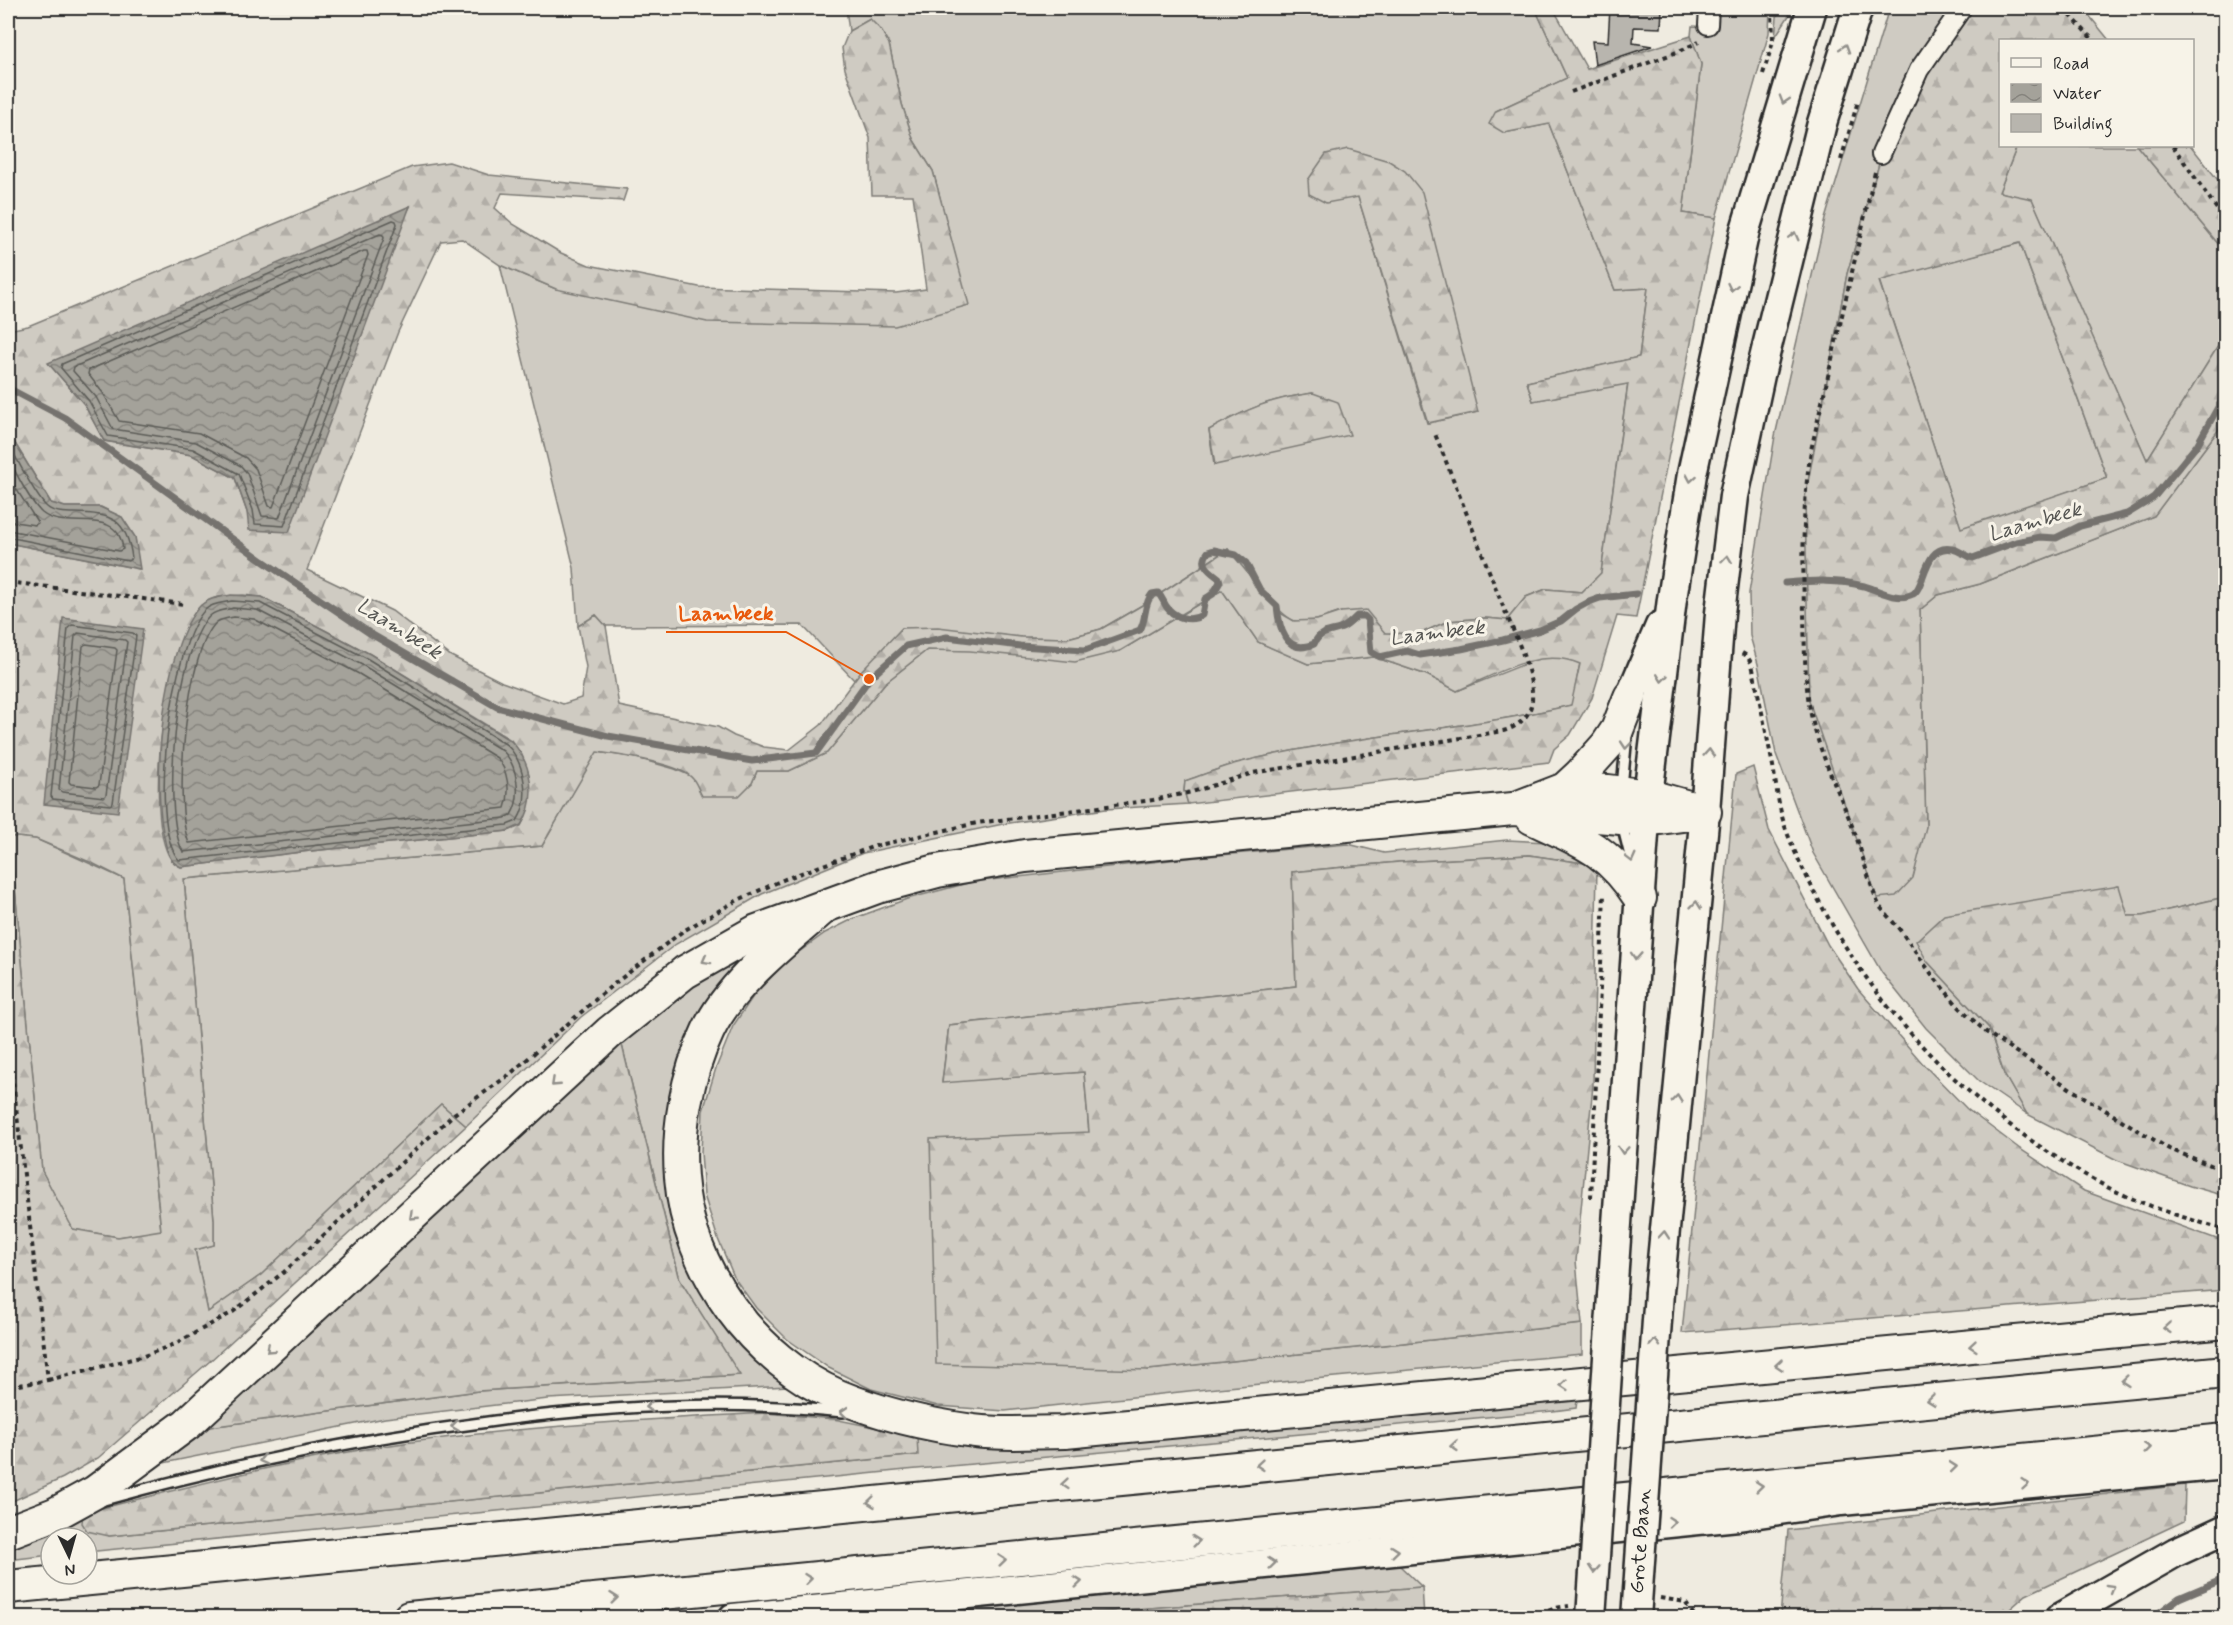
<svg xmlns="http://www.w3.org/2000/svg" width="2233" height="1625" font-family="Mynerve,sans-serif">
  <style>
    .grass { fill: #cfcbc2; stroke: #7d7b76; stroke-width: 1.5; fill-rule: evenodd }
    .forest { fill: url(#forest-firs); stroke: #7d7b76; stroke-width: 1.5; fill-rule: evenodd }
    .water { fill: url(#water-waves); stroke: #74726e; stroke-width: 1.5 }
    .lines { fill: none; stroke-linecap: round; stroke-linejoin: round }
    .shore { stroke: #5b5b57; stroke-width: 1.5 }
    .stream { stroke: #74726e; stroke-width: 7 }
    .building { fill: #b8b5ae; stroke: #2b2b2b; stroke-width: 1.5 }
    .service-casing { stroke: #2b2b2b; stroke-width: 14 }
    .minor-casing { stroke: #2b2b2b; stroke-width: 22 }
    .trunk-casing { stroke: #2b2b2b; stroke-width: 33 }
    .motorway-casing { stroke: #2b2b2b; stroke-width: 36 }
    .path { stroke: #2b2b2b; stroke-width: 4; stroke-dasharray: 4.5 4.5; stroke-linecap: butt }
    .service { stroke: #f7f3e8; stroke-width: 9 }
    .minor { stroke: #f7f3e8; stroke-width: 18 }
    .trunk { stroke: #f7f3e8; stroke-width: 28 }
    .motorway { stroke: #f7f3e8; stroke-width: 32 }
    .trunk-bridge-casing { stroke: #2b2b2b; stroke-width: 33; stroke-linecap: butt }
    .trunk-bridge { stroke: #f7f3e8; stroke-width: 28 }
    .oneway { stroke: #918f8a }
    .labels { text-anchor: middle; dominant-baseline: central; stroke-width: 6; stroke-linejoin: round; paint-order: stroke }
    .street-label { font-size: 20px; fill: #2b2b2b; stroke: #f7f3e8 }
    .water-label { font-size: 21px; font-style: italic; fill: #555552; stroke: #f7f3e8 }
    .leader { fill: none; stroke: #e8590c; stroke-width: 2 }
    .callout-dot { fill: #e8590c; stroke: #f7f3e8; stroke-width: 2 }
    .callout-label { font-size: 21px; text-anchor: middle; font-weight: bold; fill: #e8590c; stroke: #f7f3e8; stroke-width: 6; stroke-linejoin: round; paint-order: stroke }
  </style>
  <defs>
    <pattern id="forest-firs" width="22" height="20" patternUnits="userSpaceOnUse" patternTransform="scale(1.5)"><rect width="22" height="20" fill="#cfcbc2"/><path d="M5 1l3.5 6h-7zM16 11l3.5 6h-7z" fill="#b2aea7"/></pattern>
    <pattern id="water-waves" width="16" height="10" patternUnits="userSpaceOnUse" patternTransform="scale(1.5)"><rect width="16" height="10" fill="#a4a29a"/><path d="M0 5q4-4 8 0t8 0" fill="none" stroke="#86847e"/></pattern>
  </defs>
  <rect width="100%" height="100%" fill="#efebe0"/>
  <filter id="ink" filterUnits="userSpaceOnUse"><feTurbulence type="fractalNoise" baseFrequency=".0167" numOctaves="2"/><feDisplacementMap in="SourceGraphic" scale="12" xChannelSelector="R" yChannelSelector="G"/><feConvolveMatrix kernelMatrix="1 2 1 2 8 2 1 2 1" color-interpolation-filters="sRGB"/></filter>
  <g filter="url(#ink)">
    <g class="grass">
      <path d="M846,8H1535L1567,78L1496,111L1504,133L1549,124L1615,290L1648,288L1639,357L1527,382L1533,401L1628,383L1601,573L1582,592L1546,589L1526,597L1507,620L1485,618L1448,621L1419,634L1385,633L1341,612C1327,617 1310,624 1295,621C1280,618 1240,563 1228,549L1151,600L1101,629L1068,638L1021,637L902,628L854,680L802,625L606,626L596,615L578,626L574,568L500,265L556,289L968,305L933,171L913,139L902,104L889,44L870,19L849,31ZM1358,197L1478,412L1427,423ZM1313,393L1215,465H1214L1209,430C1247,409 1269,399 1313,393Z"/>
      <path d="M1718,8H1770L1769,33L1716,218L1683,213L1701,64L1691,36L1692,26L1717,27Z"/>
      <path d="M1778,8H1794L1775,37Z"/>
      <path d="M1889,8H1960L1891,123L1847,274L1805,498L1926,827L1920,610L1938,595L1980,584L2154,516L2225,421V897L2142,916H2127L2118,886L1927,961L1989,1028L2004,1074L2027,1114L1979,1081L1926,1028L1882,973L1813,853L1776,754L1758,664L1750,636L1749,593L1775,436L1825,219Z"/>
      <path d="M2017,146H2137L2225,252V335L2147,460L2032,200L1999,192Z"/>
      <path d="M2020,243L2107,478L1961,529L1879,280Z"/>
      <path d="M1222,590L1258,642L1308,664L1374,657L1427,675L1457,691L1540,658L1561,657L1580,663L1572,705C1462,731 1347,735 1237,763C1220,768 1203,775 1185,781L1184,791L1188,804L1106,809L1003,824L863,853L762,894L676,944L581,1017L466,1126L441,1104L261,1275L208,1312L195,1250L214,1245V1220L184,879L542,846L596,752L633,757L675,769L693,777L752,783L757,771H789L827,753L885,683L927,650L1120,651Z"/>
      <path d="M8,836L36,839L124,879L161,1231L118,1237L72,1229L42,1171L12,858L8,845Z"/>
      <path d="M1507,840L1547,842L1597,865L1529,855L1399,862L1292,872L1296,986L949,1025L942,1082L1084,1072L1089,1133L1148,1370L1582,1324V1354L1207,1389L1005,1411L938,1406L871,1389L829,1368L787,1339L756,1308L735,1279L718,1239L704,1195L701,1152L703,1111L716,1068L733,1026L754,995L788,960L825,933L855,918L907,899L972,882L1197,857L1348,844L1384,853Z"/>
      <path d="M759,942L709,1000L672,1196L786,1380L788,1386L548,1399L385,1418L154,1465L194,1429L478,1391L739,1375L680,1280L620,1037L728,956Z"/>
      <path d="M8,1248L13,1302L8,1325Z"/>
      <path d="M1578,1393L1576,1408L1553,1411L906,1470L87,1552V1538H51V1555L8,1560V1539L83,1513L109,1536L917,1455V1436Z"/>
      <path d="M1399,1565L1422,1587L1033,1617L854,1618L1161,1585Z"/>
    </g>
    <g class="forest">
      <path d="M1535,8H1553L1587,69L1691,36L1701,64L1683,213L1716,218L1636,618L1617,616L1592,698L1570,735L1554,749L1549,762L1188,804L1184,791L1185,781C1202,775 1220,768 1237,763C1347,735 1462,731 1571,705L1580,664C1539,646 1495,675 1457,691L1427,675L1374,657L1308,664L1258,642L1222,590L1120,651L1075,662L970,651L927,650L885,683L827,753L789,771H757L752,783L739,796H702C699,791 697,784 693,779C681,763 617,755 597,752L542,846L184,879L214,1220V1245L195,1250L208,1312L261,1275L441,1104L466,1126L210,1361L98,1458L63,1478L8,1503V1325L13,1302L8,1248V845L12,858L42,1171L73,1229L118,1237L161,1230L124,879L92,863L36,839L8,836V543L139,569L135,537L122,517L101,507H65L51,503L8,432V330L28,326L412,167L449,162L489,175L627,189L623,201L502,193L495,208L513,224L561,253L589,265L699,287L896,293L926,289L913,195H872L870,138L845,69L842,48L849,31L870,19L881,30L889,44L902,104L913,139L933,171L969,305L895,326L707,322L556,289L500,265L462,239L441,241L398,332L307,570L392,611L451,656L502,682L563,704L581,698L586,667L578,626L596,615L606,626L619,706L718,727L734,736L764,747L789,750L821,725L861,671L902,628L938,627L1021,637L1068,638L1101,629L1151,600L1228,549L1280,613L1294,621L1317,620L1341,612L1366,610L1385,633L1419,634L1448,621L1485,618L1507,620L1526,597L1546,589L1582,592L1601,573L1628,384L1533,401L1527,382L1639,357L1648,288L1615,290L1549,124L1504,133L1489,124L1496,111L1567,78ZM410,207L247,512L235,478L192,455L104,441L84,404L49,364ZM243,595L262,597L370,654L511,740L522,755L529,775L525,818L521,826L508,831L301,852L181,867C177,864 173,862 171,859C143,819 165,633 204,603C214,595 231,596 243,595Z"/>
      <path d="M1960,8H2083L2109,40H2000V146H2017L1999,192L2032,199L2147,460L2225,335V421L2154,516L1980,584L1938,595L1920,610L1926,827L1913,878L1896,896L1877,898L1809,701L1805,498L1847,274L1891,123ZM2020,243L2107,478L1961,528L1879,281Z"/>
      <path d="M2137,146H2191L2225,189V252Z"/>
      <path d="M1348,149L1389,161L1405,171L1422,192L1478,412L1428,423L1358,197L1326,203L1309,194L1308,180L1326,154Z"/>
      <path d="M1313,393L1338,402L1350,435L1215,465L1209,430C1247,409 1269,399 1313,393Z"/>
      <path d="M1753,767L1769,830L1828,945L1858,989L1924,1065L1967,1109L2020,1149L2084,1191L2225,1242V1290L1682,1333L1736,774Z"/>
      <path d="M1529,855L1597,865L1593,1085L1576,1261L1582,1324L1148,1370L936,1364L930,1139L1089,1132L1084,1072L942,1083L949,1025L1296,986L1292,872L1399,862Z"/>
      <path d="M2119,886L2128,916H2142L2225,897V1196L2190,1186L2117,1160L2027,1114L2004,1074L1989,1028L1927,961L1916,941L1944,915Z"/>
      <path d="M620,1037L680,1280L740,1375L478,1391L194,1429Z"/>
      <path d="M766,1413L834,1419L917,1436L918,1455L109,1536L87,1531L82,1523L83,1513C199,1484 316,1453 435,1439C544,1425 656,1419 766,1413Z"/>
      <path d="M2185,1485L2184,1521L2026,1595L2001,1617H1780L1788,1530Z"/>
      <path d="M1422,1587L1424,1617H1033Z"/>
    </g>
    <g class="water">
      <path d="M410,206L289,532L249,530L247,512L235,478L192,455L104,441L84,404L48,363Z"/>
      <path d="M8,432L51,503L65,507H100L122,517L135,537L140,569L8,543Z"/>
      <path d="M231,595L262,597L370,654L511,741C532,762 538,800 521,825L508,831L301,852L181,867C167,862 166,845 163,832C153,780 162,644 201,605C209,598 221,597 231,595Z"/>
      <path d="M63,618L143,629L118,812L44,804Z"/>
    </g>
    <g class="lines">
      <g class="shore">
        <path d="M393,220L396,221L397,224L284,526L255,524L253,510L239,474L193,449L108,436L89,401L61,368L62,364Z"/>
        <path d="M380,234L383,235L384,238L279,518L262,516L247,473L241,466L196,442L113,429L96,397L73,371L74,367Z"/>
        <path d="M364,251H367L368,255L273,507L269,506L256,469L246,458L199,433L119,421L103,393L88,374L89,370Z"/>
        <path d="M8,443C16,457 36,498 47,507C54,513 66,513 75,513C111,513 127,519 132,558L128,561L8,537"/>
        <path d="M8,458C17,474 29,501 42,513C66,533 118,504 123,549L119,551L8,530"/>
        <path d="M8,476L38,523L35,525L8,521"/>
        <path d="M232,601L260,603L310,629L368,659L507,745C525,763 531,799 517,821L507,825L179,860C147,825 172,639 206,609C213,603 224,603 232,601Z"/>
        <path d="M233,608L257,610L318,642L364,666L503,751C518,766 522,797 511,815L505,818L183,852C161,812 176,645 211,615C217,610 226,610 233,608Z"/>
        <path d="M234,617L254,619L359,674L497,758C508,770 511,792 505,808L189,843C173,806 186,648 217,622C221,619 229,618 234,617Z"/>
        <path d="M72,625L133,633L136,636L113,803L110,805L53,799L51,796L68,628Z"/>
        <path d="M78,633L125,640L127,642L106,795L104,797L62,792L59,790L75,636Z"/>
        <path d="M86,644L115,648L117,650L99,785L96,787L71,784L69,782L83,646Z"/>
      </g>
      <g class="stream">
        <path d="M8,388L65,418L263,561L371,634L497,707L608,736L752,761L816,753L869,679L906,646L947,637L1020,646L1085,650L1140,630C1147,618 1143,605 1152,594L1158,593C1162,597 1163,601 1166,606C1173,617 1190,623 1202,615L1205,599L1213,594L1220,582L1219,578C1210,571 1199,565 1208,552L1214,550L1236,555L1246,563L1260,590L1277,606C1279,627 1285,656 1314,644C1320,630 1330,633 1342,628C1347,626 1353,620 1357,616H1364L1368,620L1371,652L1380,657L1407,651L1420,655L1461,649L1503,640L1540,630L1561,621L1576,609L1589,602L1600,598L1636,594"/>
        <path d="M1785,583C1812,581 1838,579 1864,586C1878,590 1898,602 1913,594C1925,588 1924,543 1952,549C1959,550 1966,556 1973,558L2016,542L2040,537L2056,538L2080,526L2127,514L2145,503L2154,497L2197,445L2226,393"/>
        <path d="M2152,1618L2179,1598L2226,1578"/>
      </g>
    </g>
    <path class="building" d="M1610,8H1662L1661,28L1634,27L1633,43L1652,46L1595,65L1592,41L1608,42Z"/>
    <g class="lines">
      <g class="service-casing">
        <g id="service">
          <path d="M1622,787L1627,735"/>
          <path d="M1622,824L1631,860"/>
          <path d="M104,1500C232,1464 362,1438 495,1421C610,1406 727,1399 843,1412"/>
        </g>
      </g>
      <g class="minor-casing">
        <g id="minor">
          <path d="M1708,25L1709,8"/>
          <path d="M1881,154L1919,70L1962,8"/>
        </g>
      </g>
      <g class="trunk-casing">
        <g id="trunk">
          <path d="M1630,697L1660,626"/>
          <path d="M1659,1292L1705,812L1720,613L1734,496L1760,375L1822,123L1858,8"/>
          <path d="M1612,1296L1645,820L1672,599L1692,474L1745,230L1812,8"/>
          <path d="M733,1618L1738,1516L1841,1501L2226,1465"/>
          <path d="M2060,1618L2176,1552L2226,1529"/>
        </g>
      </g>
      <g class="motorway-casing">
        <g id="motorway">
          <path d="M1565,789L1608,791L1649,796L1692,808"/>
          <path d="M1521,806L1565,789L1580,775L1607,745L1617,730L1630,697"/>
          <path d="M1532,818C1583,842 1608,849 1640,898"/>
          <path d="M822,909C783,943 730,984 708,1031C687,1075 677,1129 681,1177C688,1270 754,1360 838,1396C881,1414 928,1425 974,1431C1004,1435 1035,1432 1065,1432L2226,1322"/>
          <path d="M8,1532L55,1514L95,1492L187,1424L610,1032L685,972L757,931L877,887L937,871L1025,856L1513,809L1645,820L1705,812"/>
          <path d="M8,1587L2226,1372"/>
          <path d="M409,1618L2226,1440"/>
        </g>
      </g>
      <g class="path">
        <path d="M2064,8L2093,40"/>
        <path d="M1763,74L1773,42L1772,8"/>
        <path d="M1571,92L1672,54L1699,42"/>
        <path d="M2173,146L2226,222"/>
        <path d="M1841,160L1858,101"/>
        <path d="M1875,172L1811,450C1802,505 1803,559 1804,614C1805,651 1804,691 1814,727C1825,767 1845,804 1858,842C1865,864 1870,886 1880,907L1900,930L1933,976L1958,1006L1986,1032L2074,1091L2169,1149L2226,1171"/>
        <path d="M8,582L183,604"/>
        <path d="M1742,653L1747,656L1752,664C1759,698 1766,732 1773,766C1776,784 1778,803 1783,820C1791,847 1805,873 1818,899C1881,1019 1975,1113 2094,1180C2135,1203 2181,1217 2226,1230"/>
        <path d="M8,1038L48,1380L8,1387"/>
        <path d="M1591,1198L1604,894"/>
        <path d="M48,1380L144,1356L175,1344L233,1312L284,1272L454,1114L509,1075L610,987L683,931L738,900L785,879L875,846L977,823L1153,800L1192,792L1253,773L1503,731C1518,727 1531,716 1532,700C1534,672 1513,631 1502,604C1480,548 1458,491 1435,434"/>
        <path d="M1660,1598L1685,1602L1696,1618"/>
        <path d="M1532,1618L1555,1608L1569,1606"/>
      </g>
      <use href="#service" class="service"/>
      <use href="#minor" class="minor"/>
      <use href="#trunk" class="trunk"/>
      <use href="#motorway" class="motorway"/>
      <g class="trunk-bridge-casing">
        <g id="trunk-bridge">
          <path d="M1591,1618L1612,1296"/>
          <path d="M1636,1618L1659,1292"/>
        </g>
      </g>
      <use href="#trunk-bridge" class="trunk-bridge"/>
    </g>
    <defs><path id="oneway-chevron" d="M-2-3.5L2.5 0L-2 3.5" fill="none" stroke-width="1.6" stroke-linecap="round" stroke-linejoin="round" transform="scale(1.5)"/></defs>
    <g class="oneway">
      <use href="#oneway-chevron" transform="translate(1845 48) rotate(-72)"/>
      <use href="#oneway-chevron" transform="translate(1784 100) rotate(107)"/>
      <use href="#oneway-chevron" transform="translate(1794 236) rotate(-76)"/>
      <use href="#oneway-chevron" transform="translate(1732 287) rotate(102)"/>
      <use href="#oneway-chevron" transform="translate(1691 478) rotate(100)"/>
      <use href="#oneway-chevron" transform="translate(1727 559) rotate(-83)"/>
      <use href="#oneway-chevron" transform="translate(1662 678) rotate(97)"/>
      <use href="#oneway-chevron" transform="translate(1626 745) rotate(95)"/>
      <use href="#oneway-chevron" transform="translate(1709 753) rotate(-86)"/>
      <use href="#oneway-chevron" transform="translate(1631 858) rotate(76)"/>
      <use href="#oneway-chevron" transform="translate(1696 905) rotate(-84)"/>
      <use href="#oneway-chevron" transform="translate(1636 956) rotate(94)"/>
      <use href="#oneway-chevron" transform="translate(706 960) rotate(151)"/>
      <use href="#oneway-chevron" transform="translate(555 1083) rotate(137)"/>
      <use href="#oneway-chevron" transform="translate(1677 1099) rotate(-84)"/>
      <use href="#oneway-chevron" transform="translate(1623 1150) rotate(94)"/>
      <use href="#oneway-chevron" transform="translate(413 1216) rotate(137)"/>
      <use href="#oneway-chevron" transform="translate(1664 1235) rotate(-85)"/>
      <use href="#oneway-chevron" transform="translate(2167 1328) rotate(175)"/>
      <use href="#oneway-chevron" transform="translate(1655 1343) rotate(-86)"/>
      <use href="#oneway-chevron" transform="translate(1973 1346) rotate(175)"/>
      <use href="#oneway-chevron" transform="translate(270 1349) rotate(138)"/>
      <use href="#oneway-chevron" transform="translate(1779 1365) rotate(175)"/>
      <use href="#oneway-chevron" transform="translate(2125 1381) rotate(174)"/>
      <use href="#oneway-chevron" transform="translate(1564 1385) rotate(175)"/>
      <use href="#oneway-chevron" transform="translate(1931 1400) rotate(174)"/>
      <use href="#oneway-chevron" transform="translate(649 1407) rotate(176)"/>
      <use href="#oneway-chevron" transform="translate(844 1412) rotate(-174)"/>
      <use href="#oneway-chevron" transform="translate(455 1426) rotate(173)"/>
      <use href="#oneway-chevron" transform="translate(1454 1446) rotate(175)"/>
      <use href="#oneway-chevron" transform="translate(2147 1448) rotate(-6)"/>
      <use href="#oneway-chevron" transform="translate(263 1460) rotate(167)"/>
      <use href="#oneway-chevron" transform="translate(1260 1465) rotate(175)"/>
      <use href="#oneway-chevron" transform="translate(1953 1467) rotate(-6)"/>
      <use href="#oneway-chevron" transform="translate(1065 1484) rotate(175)"/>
      <use href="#oneway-chevron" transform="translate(2025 1484) rotate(-5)"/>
      <use href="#oneway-chevron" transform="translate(1759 1486) rotate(-6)"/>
      <use href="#oneway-chevron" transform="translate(871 1502) rotate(174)"/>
      <use href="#oneway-chevron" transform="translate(1672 1522) rotate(-6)"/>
      <use href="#oneway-chevron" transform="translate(1196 1541) rotate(-6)"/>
      <use href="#oneway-chevron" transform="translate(1395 1551) rotate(-6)"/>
      <use href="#oneway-chevron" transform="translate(1002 1560) rotate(-6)"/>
      <use href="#oneway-chevron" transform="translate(1272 1563) rotate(-6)"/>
      <use href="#oneway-chevron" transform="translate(1594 1569) rotate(94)"/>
      <use href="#oneway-chevron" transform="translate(808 1579) rotate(-6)"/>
      <use href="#oneway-chevron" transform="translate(1078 1582) rotate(-6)"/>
      <use href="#oneway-chevron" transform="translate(2111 1588) rotate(-30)"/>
      <use href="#oneway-chevron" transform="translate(614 1598) rotate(-6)"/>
    </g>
  </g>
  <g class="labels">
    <g class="street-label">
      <text transform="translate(1641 1541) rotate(-86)">Grote Baan</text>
    </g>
    <g class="water-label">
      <text transform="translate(2035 522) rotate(-16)">Laambeek</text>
      <text transform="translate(399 629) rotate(32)">Laambeek</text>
      <text transform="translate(1437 633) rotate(-7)">Laambeek</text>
    </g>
  </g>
  <path class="leader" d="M869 679L786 632H666"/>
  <circle class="callout-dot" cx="869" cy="679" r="6"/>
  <g class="callout-label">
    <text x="726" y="620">Laambeek</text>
  </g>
  <rect width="2233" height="1625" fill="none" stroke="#f7f3e8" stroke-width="30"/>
  <rect x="15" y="15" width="2203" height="1595" fill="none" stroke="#2b2b2b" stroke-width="2" filter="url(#ink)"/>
  <rect x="1999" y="39" width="195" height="108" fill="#f7f3e8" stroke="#a5a39c" stroke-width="1.5"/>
  <rect x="2011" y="58" width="30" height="9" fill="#f7f3e8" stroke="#a5a39c" stroke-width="1.5"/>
  <text x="2053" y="69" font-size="18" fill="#2b2b2b">Road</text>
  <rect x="2011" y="84" width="30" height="18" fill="url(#water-waves)" stroke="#a5a39c" stroke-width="1.5"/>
  <text x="2053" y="99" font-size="18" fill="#2b2b2b">Water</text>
  <rect x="2011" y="114" width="30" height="18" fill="#b8b5ae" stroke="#a5a39c" stroke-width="1.5"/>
  <text x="2053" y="129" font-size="18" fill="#2b2b2b">Building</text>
  <g transform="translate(69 1556) rotate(175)"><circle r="28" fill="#f7f3e8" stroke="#a5a39c" stroke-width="1.5"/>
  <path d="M0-4.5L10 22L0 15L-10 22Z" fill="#2b2b2b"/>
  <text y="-9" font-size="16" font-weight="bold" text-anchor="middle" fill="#2b2b2b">N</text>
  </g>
</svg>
